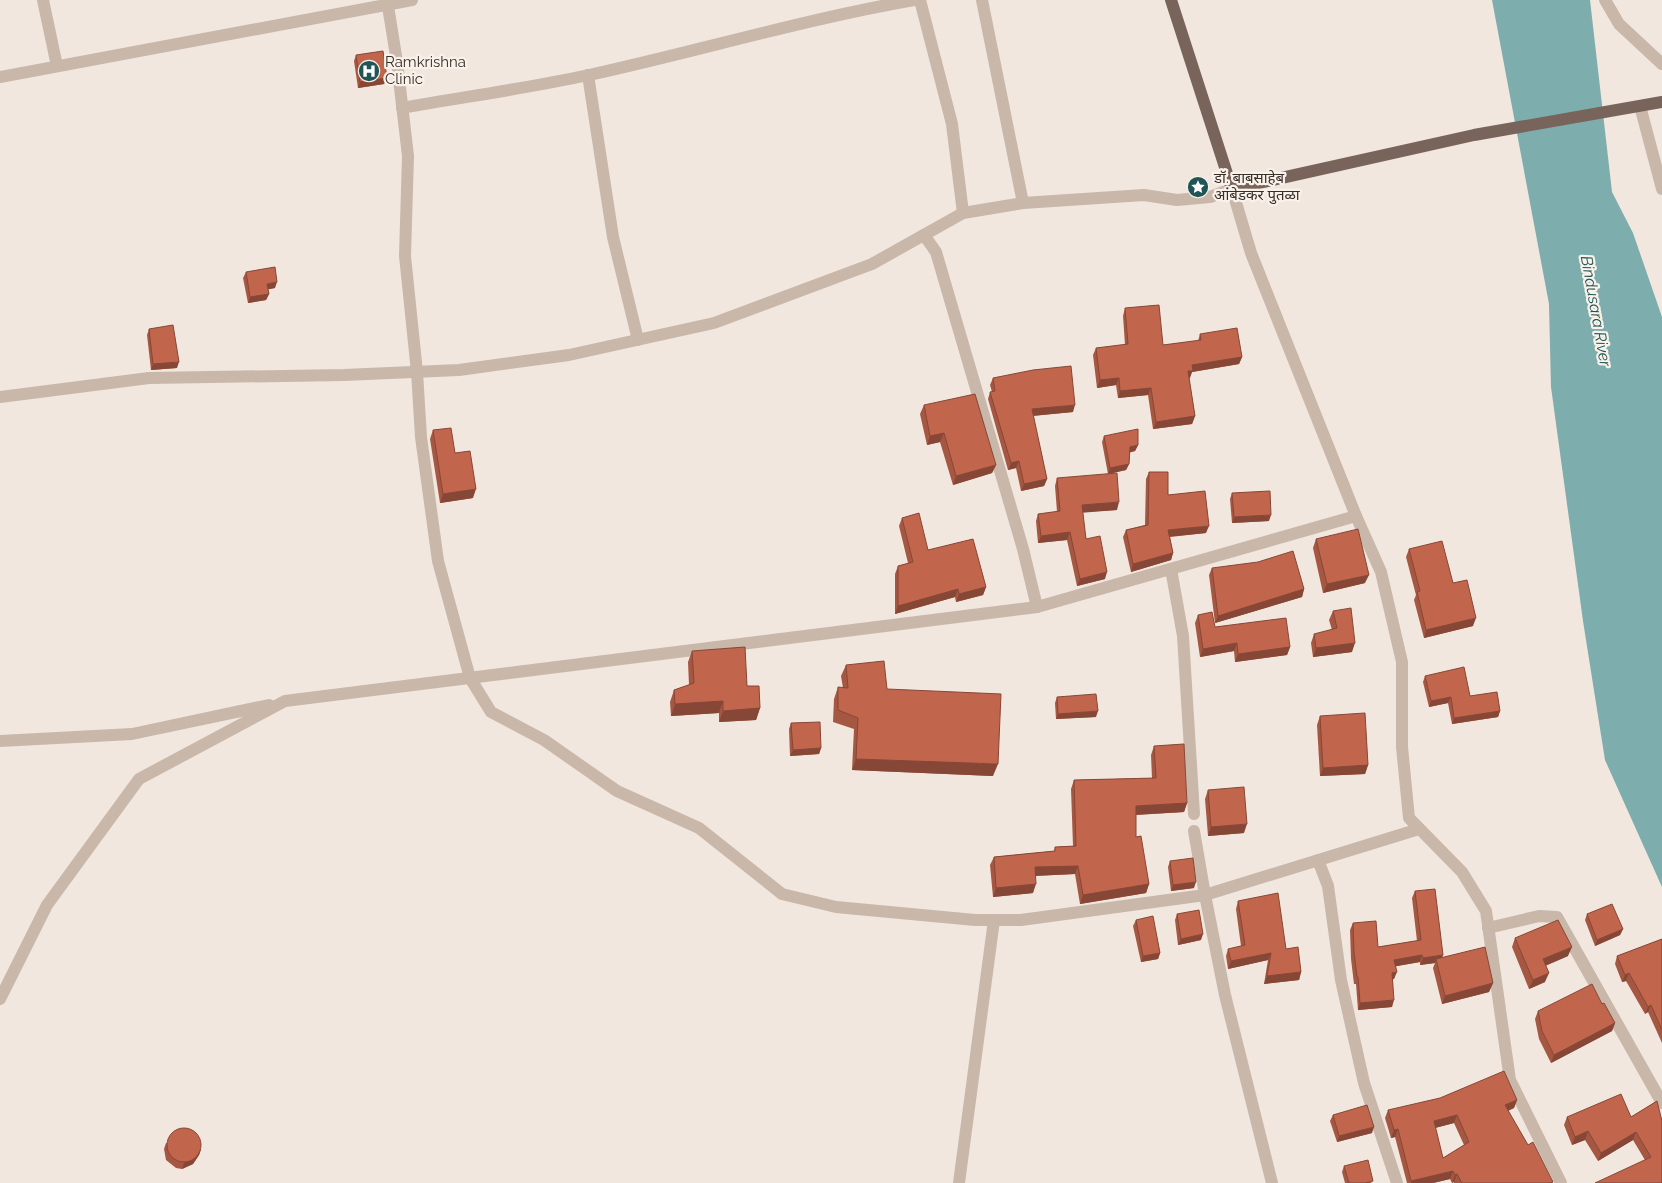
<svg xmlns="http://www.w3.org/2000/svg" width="1662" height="1183" font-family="Raleway,'Noto Sans Devanagari',sans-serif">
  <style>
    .water { fill: #7eadad }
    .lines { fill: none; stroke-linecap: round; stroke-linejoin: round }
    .minor { stroke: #c9b7aa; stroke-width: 12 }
    .major { stroke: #78645b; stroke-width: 12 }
    .wall { fill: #a65742; fill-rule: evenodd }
    .shaded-wall { fill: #874736 }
    .building { fill: #c1654d; stroke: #874736; fill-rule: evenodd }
    .labels { text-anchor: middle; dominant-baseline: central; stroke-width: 4.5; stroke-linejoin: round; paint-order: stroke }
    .poi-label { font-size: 15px; fill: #372d29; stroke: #f9f2ea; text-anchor: start }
    .water-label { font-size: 16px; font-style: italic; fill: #205557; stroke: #f9f2ea }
  </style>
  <rect width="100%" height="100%" fill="#f1e7de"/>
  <path class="water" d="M1492,0H1590L1612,192L1633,233L1662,317V887L1605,760L1583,621L1551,387L1549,304Z"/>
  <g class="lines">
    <g class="minor">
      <path d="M43,0L57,66"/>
      <path d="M387,0L397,62L408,156L405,256L417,372L421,437L438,561L470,678L491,712L544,740L617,791L699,828L782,894L836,907L975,920H1021L1205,895L1194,831"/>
      <path d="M920,0L952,124L963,213"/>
      <path d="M982,0L1023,203"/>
      <path d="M1605,0L1619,24L1662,64"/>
      <path d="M588,75L613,237L638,340"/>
      <path d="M0,77L412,0"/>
      <path d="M1640,106L1662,189"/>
      <path d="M402,108C464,97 528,88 589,75C698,51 805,19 914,0"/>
      <path d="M924,235L936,252L1023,549L1037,607"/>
      <path d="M0,397L149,378L344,375L459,370L569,355L714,323L872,264L963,213L1023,203L1144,195L1177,200L1210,197L1232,189L1251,253L1356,516L1381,572L1402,662V747L1409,818L1462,872L1486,911L1510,1080L1561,1183"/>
      <path d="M1171,569L1183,636L1194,814"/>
      <path d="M0,741L132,734L269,705"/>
      <path d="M1318,860L1328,886L1341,980L1364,1083L1397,1183"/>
      <path d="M1488,928L1539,916L1557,917L1662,1103"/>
      <path d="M0,999L47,905L139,779L285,701L1037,607L1356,516"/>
      <path d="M959,1183L994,920"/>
      <path d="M1272,1183L1225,995L1205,895L1419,829"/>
    </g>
    <path class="major" d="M1171,0L1232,189L1474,135L1662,102"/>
  </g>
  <g class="wall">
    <path d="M356,55L387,78L384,84L358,88L354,61Z"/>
    <path d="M246,272L275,288L268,289L269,294L266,300L248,303L243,278Z"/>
    <path d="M1125,308L1163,345L1198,341L1200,334L1242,357L1239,364L1192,372L1189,378L1195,416L1192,424L1153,429L1148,395L1118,398L1116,385L1097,388L1093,355L1096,348L1125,345L1123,316Z"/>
    <path d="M149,329L177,368L151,370L147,335Z"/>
    <path d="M993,378L1073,412L1033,416L1047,479L1044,486L1021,491L1016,468L1008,470L988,399L990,392H992L990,385Z"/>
    <path d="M924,405L996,465L992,473L953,485L940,442L927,445L920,414Z"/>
    <path d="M433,430L455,453L473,498L440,503L430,439Z"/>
    <path d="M1104,436L1138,445L1135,451L1130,452L1129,464L1126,470L1108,474L1102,442Z"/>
    <path d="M1149,472L1168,495L1206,533L1170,537L1173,553L1171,560L1131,572L1123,537L1126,530L1145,525L1146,479Z"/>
    <path d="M1057,478L1117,510L1082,512L1086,539L1105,579L1077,586L1067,540L1038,543L1036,521L1038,514L1057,512L1055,486Z"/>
    <path d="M1232,493L1269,521L1232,523L1230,499Z"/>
    <path d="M902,518L928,550L986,587L983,595L956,602L955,597L895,614V574L898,566L908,563L899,526Z"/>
    <path d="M1316,539L1365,583L1323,593L1313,548Z"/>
    <path d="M1409,549L1453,583L1473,626L1424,638L1414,600L1416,595L1406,557Z"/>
    <path d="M1212,568L1304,589L1302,597L1215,623L1209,575Z"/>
    <path d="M1333,611L1352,652L1313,657L1311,643L1314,634L1332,630L1329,620Z"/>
    <path d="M1198,615L1215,627L1290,647L1287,655L1235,662L1234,651L1200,657L1195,623Z"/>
    <path d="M692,651L747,686L760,708L756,720L719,722V713L671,716L670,702L674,690L689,685L688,662Z"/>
    <path d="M846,665L887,689L993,776L852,770L854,729L833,722L834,699L838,687L843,688L841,676Z"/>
    <path d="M1425,676L1500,711L1498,717L1452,724L1448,703L1429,707L1423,682Z"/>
    <path d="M1057,697L1096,717L1056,719L1055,703Z"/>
    <path d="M1320,716L1368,765L1365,774L1320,776L1317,725Z"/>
    <path d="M791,723L821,748L819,754L790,756L789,729Z"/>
    <path d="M1154,746L1187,803L1184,812L1136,815V837L1149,884L1146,893L1080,904L1075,874L1035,876L1033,893L993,897L990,865L994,857L1054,851L1055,847L1073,846L1071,789L1074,780L1152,778L1151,755Z"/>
    <path d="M1208,790L1244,833L1208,836L1205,799Z"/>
    <path d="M1170,861L1194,888L1171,891L1168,867Z"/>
    <path d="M1415,891L1443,955L1442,958L1493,983L1489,992L1442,1004L1433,968L1435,963L1420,965V962L1396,966L1394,979H1393L1392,1007L1358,1010L1356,984H1354L1351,959L1350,930L1353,923L1378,947L1417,941L1412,898Z"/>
    <path d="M1238,901L1286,949L1301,972L1299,980L1264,984L1268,960L1228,969L1226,956L1228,949L1241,946L1236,909Z"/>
    <path d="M1177,914L1201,940L1178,945L1175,920Z"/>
    <path d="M1587,914L1623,929L1620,935L1595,946L1585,920Z"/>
    <path d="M1136,920L1160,953L1158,959L1141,962L1133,926Z"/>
    <path d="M1515,938L1568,956L1545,966V982L1529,989L1512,947Z"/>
    <path d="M1662,939V1043L1648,1012L1645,1014L1626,981L1622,982L1615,964L1617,956Z"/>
    <path d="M1602,1004L1615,1023L1612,1031L1551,1063L1539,1039L1535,1019L1538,1011Z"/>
    <path d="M1517,1100L1514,1108L1508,1111L1528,1145L1553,1182L1552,1183H1454V1182L1452,1183L1450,1179L1433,1183H1407L1395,1137L1391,1138L1385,1118L1388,1110ZM1454,1123L1464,1145L1443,1158L1435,1128Z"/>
    <path d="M1657,1101L1662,1183L1645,1160L1633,1140L1598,1161L1585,1140L1572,1145L1564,1125L1567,1117H1631Z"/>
    <path d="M1333,1115L1372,1133L1337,1142L1330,1121Z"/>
    <path d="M166,1143L201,1149L199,1155L193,1164L182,1169L176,1168L166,1160L164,1149Z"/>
    <path d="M1344,1166L1372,1183H1345L1342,1172Z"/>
  </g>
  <g class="shaded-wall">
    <path d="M387,78L384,84L358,88L360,82Z"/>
    <path d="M277,282L275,288L265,290L267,284Z"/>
    <path d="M269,294L266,300L248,303L250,297Z"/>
    <path d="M1242,357L1239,364L1192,372L1190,378L1185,379L1188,371L1192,365Z"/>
    <path d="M179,362L177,368L151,370L153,364Z"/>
    <path d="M1119,378L1116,385L1097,388L1100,380Z"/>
    <path d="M1151,388L1148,395L1118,398L1120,391Z"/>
    <path d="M1075,405L1073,412L1030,416L1032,409Z"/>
    <path d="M1195,416L1192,424L1153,429L1156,422Z"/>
    <path d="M944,433L940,442L927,445L930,436Z"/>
    <path d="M1138,445L1135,451L1128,453L1130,447Z"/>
    <path d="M1019,461L1016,468L1008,470L1011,463Z"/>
    <path d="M1129,464L1126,470L1108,474L1110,468Z"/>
    <path d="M996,465L992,473L953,485L956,476Z"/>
    <path d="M1047,479L1044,486L1021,491L1024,484Z"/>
    <path d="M476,489L473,498L440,503L443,494Z"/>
    <path d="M1119,502L1117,510L1079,513L1082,505Z"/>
    <path d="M1271,515L1269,521L1232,523L1234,517Z"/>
    <path d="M1209,526L1206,533L1165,537L1168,530Z"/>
    <path d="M1070,532L1067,540L1038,543L1041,536Z"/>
    <path d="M1173,553L1171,560L1131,572L1133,564Z"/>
    <path d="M1107,572L1105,579L1077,586L1080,579Z"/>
    <path d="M1369,575L1365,583L1323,593L1327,584Z"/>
    <path d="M986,587L983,595L956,602L959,594Z"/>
    <path d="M958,589L955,597L895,614L898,606Z"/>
    <path d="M1304,589L1302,597L1215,623L1218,616Z"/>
    <path d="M1476,618L1473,626L1424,638L1426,630Z"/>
    <path d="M1237,643L1234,651L1200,657L1203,649Z"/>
    <path d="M1355,643L1352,652L1313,657L1316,648Z"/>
    <path d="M1290,647L1287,655L1235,662L1238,654Z"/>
    <path d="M1451,697L1448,703L1429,707L1431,701Z"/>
    <path d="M723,701L719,713L671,716L675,704Z"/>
    <path d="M760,708L756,720L719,722L723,711Z"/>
    <path d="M1098,711L1096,717L1056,719L1058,714Z"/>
    <path d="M1500,711L1498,717L1452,724L1454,718Z"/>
    <path d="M821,748L819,754L790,756L793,750Z"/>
    <path d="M856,759L998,764L993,776L852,770Z"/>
    <path d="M1368,765L1365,774L1320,776L1323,768Z"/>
    <path d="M1187,803L1184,812L1132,815L1136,806Z"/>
    <path d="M1247,824L1244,833L1208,836L1211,827Z"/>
    <path d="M1078,866L1075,874L1031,876L1035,867Z"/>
    <path d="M1196,882L1194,888L1171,891L1173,885Z"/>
    <path d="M1036,884L1033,893L993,897L996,888Z"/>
    <path d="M1149,884L1146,893L1080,904L1083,895Z"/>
    <path d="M1623,929L1620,935L1595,946L1597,940Z"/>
    <path d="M1203,934L1201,940L1178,945L1181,939Z"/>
    <path d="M1572,947L1568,956L1540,968L1543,959Z"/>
    <path d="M1160,953L1158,959L1141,962L1143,956Z"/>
    <path d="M1271,953L1268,960L1228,969L1231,961Z"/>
    <path d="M1422,955L1420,962L1392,967L1394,960Z"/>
    <path d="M1443,955L1440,962L1436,959L1435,963L1420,965L1423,958Z"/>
    <path d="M1301,972L1299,980L1264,984L1267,976Z"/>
    <path d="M1397,972L1394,979L1389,980L1392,973Z"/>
    <path d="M1549,973L1545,982L1529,989L1533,980Z"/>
    <path d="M1629,973L1626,981L1622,982L1625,975Z"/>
    <path d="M1493,983L1489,992L1442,1004L1445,996Z"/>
    <path d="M1394,1000L1392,1007L1358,1010L1360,1003Z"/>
    <path d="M1651,1005L1648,1012L1645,1014L1648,1007Z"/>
    <path d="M1615,1023L1612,1031L1551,1063L1554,1055Z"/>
    <path d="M1517,1100L1514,1108L1502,1113L1505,1105Z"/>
    <path d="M1457,1115L1454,1123L1431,1129L1434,1121Z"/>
    <path d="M1374,1127L1372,1133L1337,1142L1339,1136Z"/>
    <path d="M1398,1129L1395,1137L1391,1138L1394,1130Z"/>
    <path d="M1588,1131L1585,1140L1572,1145L1575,1137Z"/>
    <path d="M1636,1132L1633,1140L1598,1161L1601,1153Z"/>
    <path d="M201,1149L199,1155L193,1164L182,1169L184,1163Z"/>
    <path d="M1453,1171L1450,1179L1433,1183H1411V1181Z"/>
    <path d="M1457,1174L1454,1182L1452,1183L1455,1175Z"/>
  </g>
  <g class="building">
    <path d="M383,51L387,78L360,82L356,55Z"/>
    <path d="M275,267L277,282L267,284L269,294L250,297L246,272Z"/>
    <path d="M1159,305L1163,345L1201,340L1200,334L1237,328L1242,357L1192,365L1193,371H1188L1195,416L1156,422L1151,388L1120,391L1119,378L1100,380L1096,348L1128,344L1125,308Z"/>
    <path d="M173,325L179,362L153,364L149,329Z"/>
    <path d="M1071,366L1075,405L1032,409L1047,479L1024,484L1019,461L1011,463L990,392L995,391L993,378L1033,370Z"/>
    <path d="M975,394L996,465L956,476L944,433L930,436L924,405Z"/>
    <path d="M451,428L455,453L470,451L476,489L443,494L433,430Z"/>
    <path d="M1138,429V445L1130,447L1129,464L1110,468L1104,436Z"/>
    <path d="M1149,472H1168V495L1205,491L1209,526L1168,530L1173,553L1133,564L1126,530L1148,525Z"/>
    <path d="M1117,473L1119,502L1082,505L1086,539L1100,536L1107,572L1080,579L1070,532L1041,536L1038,514L1060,511L1057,478Z"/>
    <path d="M1270,491L1271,515L1234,517L1232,493Z"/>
    <path d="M919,513L928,550L973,539L986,587L959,594L958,589L898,606V566L913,562L902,518Z"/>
    <path d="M1358,529L1369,575L1327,584L1316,539Z"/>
    <path d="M1442,541L1453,583L1467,580L1476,618L1426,630L1417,592L1420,591L1409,549Z"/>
    <path d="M1293,551L1304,589L1218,616L1212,568L1258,562Z"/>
    <path d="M1351,608L1355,643L1316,648L1314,634L1337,628L1333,611Z"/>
    <path d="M1212,612L1215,627L1286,618L1290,647L1238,654L1237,643L1203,649L1198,615Z"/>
    <path d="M745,647L747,686H759L760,708L723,711V701L675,704L674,690L694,683L692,651Z"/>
    <path d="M884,661L887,689L1001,694L998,764L856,759L858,718L838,710V687L848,688L846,665Z"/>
    <path d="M1464,667L1470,696L1497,692L1500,711L1454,718L1451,697L1431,701L1425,676Z"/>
    <path d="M1096,694L1098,711L1058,714L1057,697Z"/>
    <path d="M1365,713L1368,765L1323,768L1320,716Z"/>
    <path d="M820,722L821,748L793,750L791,723Z"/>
    <path d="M1184,744L1187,803L1136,806V837L1141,836L1149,884L1083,895L1078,866L1035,867L1036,884L996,888L994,857L1055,851V847L1076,846L1074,780L1156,778L1154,746Z"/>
    <path d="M1244,787L1247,824L1211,827L1208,790Z"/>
    <path d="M1193,858L1196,882L1173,885L1170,861Z"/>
    <path d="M1435,889L1443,955L1423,958L1422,955L1394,960L1397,972L1392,973L1394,1000L1360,1003L1358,977H1357L1354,952L1353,923L1376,921L1378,947L1421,940L1415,891Z"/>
    <path d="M1278,893L1286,949L1298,947L1301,972L1267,976L1271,953L1231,961L1228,949L1245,945L1238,901Z"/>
    <path d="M1612,904L1623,929L1597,940L1587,914Z"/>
    <path d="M1199,910L1203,934L1181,939L1177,914Z"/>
    <path d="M1153,916L1160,953L1143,956L1136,920Z"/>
    <path d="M1558,920L1572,947L1543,959L1549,973L1533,980L1515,938Z"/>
    <path d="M1662,939V1030L1651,1005L1648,1007L1629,973L1625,975L1617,956Z"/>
    <path d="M1485,947L1493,983L1445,996L1436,959Z"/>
    <path d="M1592,984L1602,1004L1604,1003L1615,1023L1554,1055L1542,1031L1538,1011Z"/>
    <path d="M1504,1071L1517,1100L1505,1105L1528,1145L1533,1142L1553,1182L1550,1183H1462L1457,1174L1455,1175L1453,1171L1411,1181L1398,1129L1394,1130L1388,1110L1440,1098ZM1457,1115L1469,1142L1443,1158L1434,1121Z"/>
    <path d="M1621,1094L1631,1117L1657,1101L1662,1121V1183H1595L1651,1157L1636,1132L1601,1153L1588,1131L1575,1137L1567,1117Z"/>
    <path d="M1367,1105L1374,1127L1339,1136L1333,1115Z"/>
    <circle cx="184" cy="1145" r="17"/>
    <path d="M1368,1160L1373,1181L1365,1183H1349L1344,1166Z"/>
  </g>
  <defs>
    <g id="hospital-disc" transform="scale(1.125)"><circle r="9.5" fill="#205557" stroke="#f9f2ea"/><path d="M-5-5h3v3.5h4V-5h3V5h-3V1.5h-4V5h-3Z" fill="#fff"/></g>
    <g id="sight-disc" transform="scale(1.125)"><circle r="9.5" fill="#205557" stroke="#f9f2ea"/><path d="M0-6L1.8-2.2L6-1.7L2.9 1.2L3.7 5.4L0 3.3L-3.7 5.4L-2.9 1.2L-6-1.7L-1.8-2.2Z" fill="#fff"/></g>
  </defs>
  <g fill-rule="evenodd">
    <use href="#hospital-disc" x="369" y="71"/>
    <use href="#sight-disc" x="1198" y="187"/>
  </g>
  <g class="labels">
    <g class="poi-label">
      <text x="385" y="62">Ramkrishna<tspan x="385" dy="17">Clinic</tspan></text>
      <text x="1214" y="178">डॉ. बाबसाहेब<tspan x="1214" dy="17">आंबेडकर पुतळा</tspan></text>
    </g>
    <g class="water-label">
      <text transform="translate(1596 311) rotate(80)">Bindusara River</text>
    </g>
  </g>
</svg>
